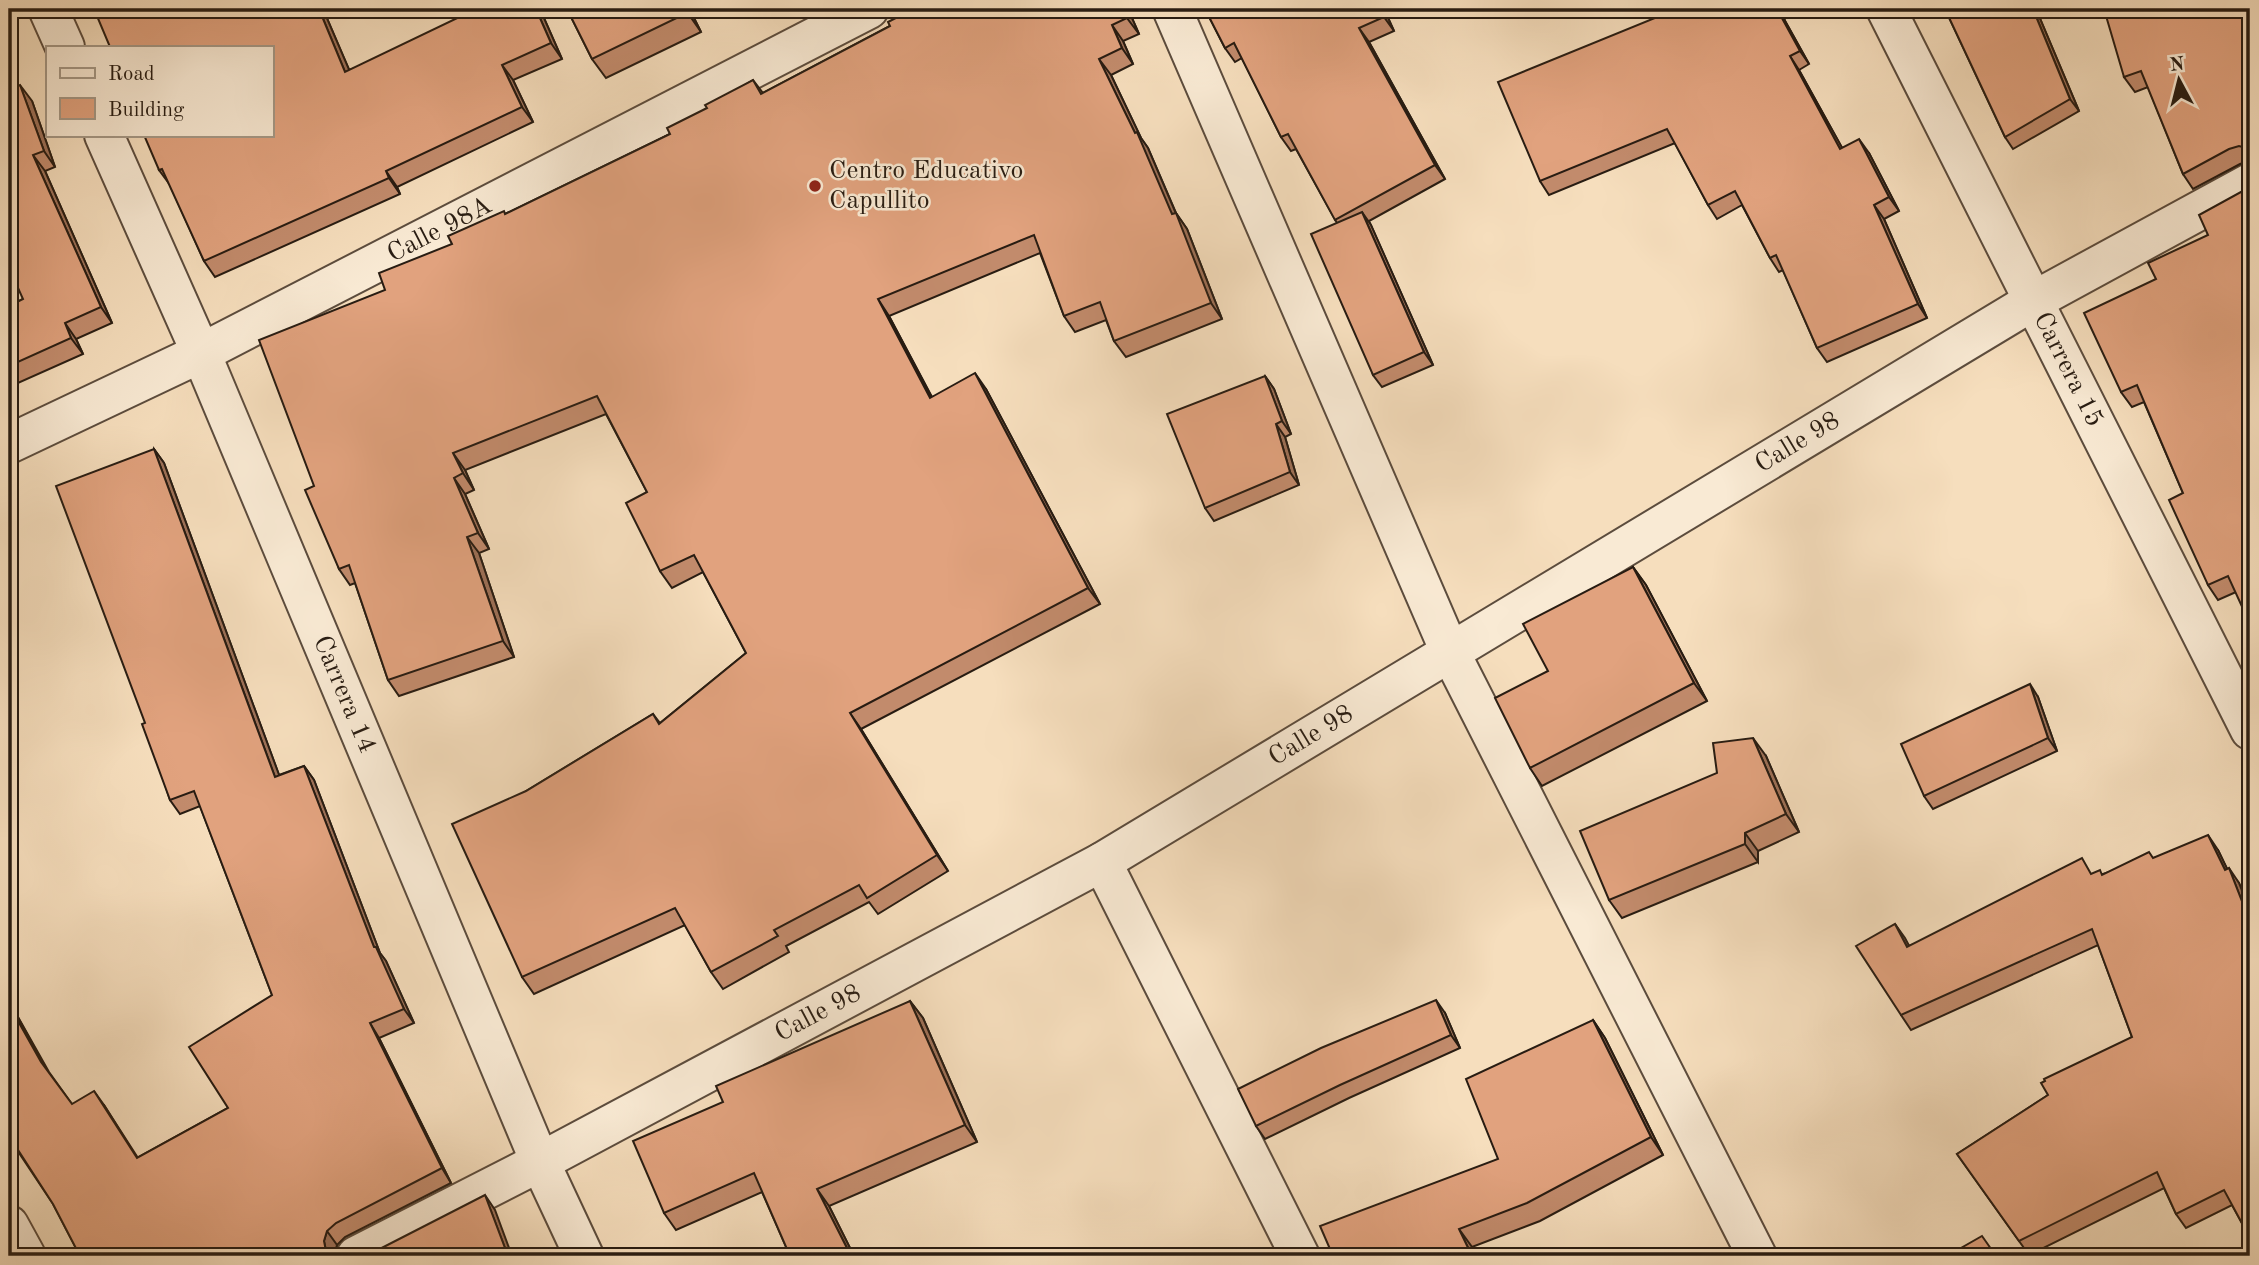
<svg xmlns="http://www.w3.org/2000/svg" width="2259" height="1265" font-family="'Old Standard TT',serif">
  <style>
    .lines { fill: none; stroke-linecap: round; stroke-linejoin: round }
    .minor-casing { stroke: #5c4c3d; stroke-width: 42 }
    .minor { stroke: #f9ead4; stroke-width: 38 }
    .wall { fill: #c28b6c; stroke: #281c12; stroke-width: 2 }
    .shaded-wall { fill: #9e7158; stroke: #281c12; stroke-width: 2 }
    .building { fill: #e1a27e; stroke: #281c12; stroke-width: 2 }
    .poi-dot { fill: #8f2418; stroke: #f9ead4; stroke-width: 2.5 }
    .labels { text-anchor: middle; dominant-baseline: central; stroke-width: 5; stroke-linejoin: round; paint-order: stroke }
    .poi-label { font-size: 26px; fill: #281c12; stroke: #f9ead4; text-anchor: start }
    .street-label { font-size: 26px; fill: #281c12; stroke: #f9ead4 }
  </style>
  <rect width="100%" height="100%" fill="#f6debd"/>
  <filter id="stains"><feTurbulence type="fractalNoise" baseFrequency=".00286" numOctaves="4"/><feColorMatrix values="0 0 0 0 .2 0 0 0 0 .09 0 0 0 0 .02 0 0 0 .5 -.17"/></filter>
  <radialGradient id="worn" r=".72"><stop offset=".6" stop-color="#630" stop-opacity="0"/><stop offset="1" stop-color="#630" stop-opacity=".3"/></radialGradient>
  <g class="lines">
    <g class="minor-casing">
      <g id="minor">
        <path d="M48,9L65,47"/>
        <path d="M1172,9L1450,652L1757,1256"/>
        <path id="s1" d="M1886,9L2250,730"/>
        <path id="s2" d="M104,135L201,353L540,1162L584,1256"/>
        <path id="s3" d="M9,444L201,353L869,9"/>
        <path d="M1102,862L1300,1256"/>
        <path d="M9,1225L26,1256"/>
        <path id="s4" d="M356,1256L540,1162L1102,862L2033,301L2250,183"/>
      </g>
    </g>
    <use href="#minor" class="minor"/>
  </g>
  <g class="wall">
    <path d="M94,9H323L349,70L540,9L562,59L513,80L533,122L397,187L400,194L215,277L204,261L170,185L159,170L271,135Z"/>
    <path d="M567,9H710L693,16L701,32L606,78L592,59Z"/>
    <path d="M913,9H1128L1139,34L1123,41L1133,64L1111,75L1141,138L1148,148L1176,213L1187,229L1222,319L1126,357L1114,341L1106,320L1075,332L1064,316L1040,253L889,316L932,397L986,389L1100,604L861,729L948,871L878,914L869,902L786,946L789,952L723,989L711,972L685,925L534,994L522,977L526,791L653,714L660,723L746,653L703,572L672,588L660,571L647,492L606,414L465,470L474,490L465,494L489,549L479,553L514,657L399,696L388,680L355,583L350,585L339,569L314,486L385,290L452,244L505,214L670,134L707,108L753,80L763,93L890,26Z"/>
    <path d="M1205,9H1384L1394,31L1369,42L1445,179L1369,221L1433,365L1382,387L1373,375L1337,223L1296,149L1291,151L1281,137L1242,58L1235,62L1225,48Z"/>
    <path d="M1651,9H1803L1784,19L1809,64L1799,70L1842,148L1869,153L1899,211L1884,219L1927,318L1827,362L1817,348L1783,270L1779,272L1770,258L1742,205L1717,219L1708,205L1675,143L1549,195L1540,181L1655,18Z"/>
    <path d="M1945,9H2036L2079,111L2013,149L2005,137Z"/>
    <path d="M2250,9V161L2240,164L2193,189L2183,174L2148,87L2135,92L2124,77Z"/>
    <path d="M32,101L55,167L45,171L112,323L76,339L83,354L9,387V306L23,299Z"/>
    <path d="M2250,187L2236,592L2218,600L2208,585L2183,493L2144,402L2132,407L2121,392L2156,279L2208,235Z"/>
    <path d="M1265,376L1274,389L1291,434L1285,437L1299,485L1214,521L1205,508Z"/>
    <path d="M154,449L164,463L279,775L304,766L314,780L380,953L386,961L414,1023L379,1038L451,1183L345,1237L337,1245L334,1256H80L53,1204L9,1138V1001L49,1072L72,1104L104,1105L137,1158L228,1108L272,995L200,806L180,814L170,800L145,723Z"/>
    <path d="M1633,567L1646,585L1707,701L1542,786L1530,768L1548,671Z"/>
    <path d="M2038,697L2057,751L1933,809L1924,796Z"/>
    <path d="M1766,756L1799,832L1758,851V862L1622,918L1609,900Z"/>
    <path d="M2218,850L2227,869L2239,883L2250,911V1238L2232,1205L2186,1228L2176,1214L2164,1188L2029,1255L1957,1154L2048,1095L2132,1037L2098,945L1911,1030L1901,1015L1895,924L1909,946L2092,874H2103L2153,858Z"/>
    <path d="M9,904L17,920L9,924Z"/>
    <path d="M910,1001L923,1018L977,1142L829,1206L854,1256H778L787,1249L762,1192L676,1230L664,1213Z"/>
    <path d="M1445,1013L1460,1048L1349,1098L1265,1139L1256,1126Z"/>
    <path d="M1593,1020L1605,1038L1663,1155L1540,1221L1472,1247L1333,1256L1498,1159Z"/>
  </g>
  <g class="shaded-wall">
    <path d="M319,9H323L357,88L345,72Z"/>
    <path d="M536,9H540L562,59L551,43Z"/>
    <path d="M685,9H688L693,16L701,32Z"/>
    <path d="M1123,9H1128L1139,34L1127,18Z"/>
    <path d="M1380,9H1384L1394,31L1384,17Z"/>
    <path d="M1777,9L1784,19L1809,64L1800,51Z"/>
    <path d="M2033,9H2036L2079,111L2070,99Z"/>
    <path d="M1112,25L1123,41L1133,64L1122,48Z"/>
    <path d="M1359,28L1369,42L1445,179L1435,165Z"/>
    <path d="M1790,56L1799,70L1850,162L1840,149Z"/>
    <path d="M1099,59L1111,75L1141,138L1148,148L1177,216L1176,213L1187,229L1222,319L1211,303L1135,133Z"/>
    <path d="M502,65L513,80L533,122L522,107Z"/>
    <path d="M20,85L32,101L55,167L44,151Z"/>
    <path d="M1859,139L1869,153L1899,211L1889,197Z"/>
    <path d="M33,155L45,171L112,323L101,307Z"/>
    <path d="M386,171L397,187L400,194L389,178Z"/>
    <path d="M1874,205L1884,219L1927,318L1918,304Z"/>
    <path d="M1362,212L1371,225L1433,365L1424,352Z"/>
    <path d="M878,299L889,316L941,415L930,398Z"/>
    <path d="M65,323L76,339L83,354L71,338Z"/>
    <path d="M975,373L986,389L1100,604L1088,588Z"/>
    <path d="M1265,376L1274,389L1291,434L1282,421Z"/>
    <path d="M1276,424L1285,437L1299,485L1290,472Z"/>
    <path d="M154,449L164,463L285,791L275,777Z"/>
    <path d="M453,453L465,470L474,490L463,473Z"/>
    <path d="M454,478L465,494L489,549L478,533Z"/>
    <path d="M467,537L479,553L514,657L503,641Z"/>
    <path d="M1633,567L1646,585L1707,701L1694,683Z"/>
    <path d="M2030,684L2038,697L2057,751L2048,738Z"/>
    <path d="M850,713L861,729L948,871L937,855Z"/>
    <path d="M1753,738L1766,756L1799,832L1786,814Z"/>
    <path d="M304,766L314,780L380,953L386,961L414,1023L404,1009L374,947Z"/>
    <path d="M1745,833L1758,851V862L1745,844Z"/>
    <path d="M2208,835L2218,850L2235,885L2225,870Z"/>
    <path d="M2229,868L2239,883L2250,911V922Z"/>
    <path d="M9,904L17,920L9,909Z"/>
    <path d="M1895,924L1905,938L1917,961L1907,947Z"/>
    <path d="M1436,1000L1445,1013L1460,1048L1451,1035Z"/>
    <path d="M9,1001L50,1076L41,1062L9,1005Z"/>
    <path d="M910,1001L923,1018L977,1142L965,1125Z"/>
    <path d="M1593,1020L1605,1038L1663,1155L1651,1137Z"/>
    <path d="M370,1023L379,1038L451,1183L442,1168Z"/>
    <path d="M94,1091L104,1105L147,1172L137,1158Z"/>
    <path d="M817,1189L829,1206L854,1256H851Z"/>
    <path d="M485,1195L495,1210L512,1256H508Z"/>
    <path d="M1459,1229L1472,1247L1476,1256H1472Z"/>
    <path d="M327,1231L337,1245L334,1256H330L326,1251L324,1241Z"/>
  </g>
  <g class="building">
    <path d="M94,9H319L345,72L476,9H536L551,43L502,65L522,107L386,171L389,178L204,261L162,169L159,170L144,135H271V47H110Z"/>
    <path d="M567,9H685L687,13L592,59Z"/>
    <path d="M913,9H1123L1127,18L1112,25L1122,48L1099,59L1135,133L1137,132L1172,214L1176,213L1211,303L1114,341L1100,302L1064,316L1034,235L878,299L930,398L975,373L1088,588L850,713L937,855L867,898L859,885L774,930L778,936L711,972L675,908L522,977L452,824L526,791L653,714L659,724L746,653L694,555L660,571L626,503L647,492L597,396L453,453L463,473L454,478L478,533L467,537L503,641L388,680L349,565L339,569L305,490L314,486L259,340L385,290L379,273L452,244L448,236L504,211L505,214L670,134L667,128L707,108L705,105L753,80L761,94L890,26L888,22Z"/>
    <path d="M1205,9H1380L1384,17L1359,28L1435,165L1335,220L1288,134L1281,137L1234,43L1225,48Z"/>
    <path d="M1651,9H1777L1800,51L1790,56L1840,149L1859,139L1889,197L1874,205L1918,304L1817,348L1776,255L1770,258L1735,191L1708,205L1667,129L1540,181L1498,82L1655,18Z"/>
    <path d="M1945,9H2033L2070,99L2005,137Z"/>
    <path d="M2104,9H2250V149L2239,146L2229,149L2183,174L2141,71L2124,77Z"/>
    <path d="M20,85L44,151L33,155L101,307L65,323L71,338L9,366V306L23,299L9,268V89Z"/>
    <path d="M2250,187V624L2228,576L2208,585L2169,500L2183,493L2137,385L2121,392L2084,313L2156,279L2148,263L2208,235L2199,215Z"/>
    <path d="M1362,212L1424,352L1373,375L1311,234Z"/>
    <path d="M1265,376L1282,421L1276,424L1290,472L1205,508L1167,414Z"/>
    <path d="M154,449L275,777L304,766L374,947H376L404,1009L370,1023L442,1168L336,1223L327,1231L324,1241L326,1251L331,1256H80L53,1204L9,1136V1005L41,1062L72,1104L94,1091L137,1158L228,1108L189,1047L272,995L194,791L170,800L142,724L145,723L56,486Z"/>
    <path d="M1633,567L1694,683L1530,768L1495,698L1548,671L1523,624Z"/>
    <path d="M2030,684L2048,738L1924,796L1901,744Z"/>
    <path d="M1753,738L1786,814L1745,833V844L1609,900L1580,831L1717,773L1713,743Z"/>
    <path d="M2208,835L2225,870L2229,868L2250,922V1238L2224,1190L2176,1214L2157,1172L2019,1241L1957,1154L2048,1095L2041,1083L2045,1081L2044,1079L2132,1037L2092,929L1901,1015L1856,946L1895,924L1907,947L2082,858L2091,874L2100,870L2102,875L2149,852L2153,858Z"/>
    <path d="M1436,1000L1451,1035L1340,1085L1256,1126L1238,1089L1321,1048Z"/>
    <path d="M910,1001L965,1125L817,1189L851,1256H778L777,1254L787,1249L754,1173L664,1213L633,1141L723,1102L716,1086Z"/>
    <path d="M1593,1020L1651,1137L1527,1203L1459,1229L1472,1256H1333L1320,1226L1498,1159L1466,1079Z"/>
    <path d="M485,1195L508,1256H366Z"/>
    <path d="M1982,1236L1996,1256H1947Z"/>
  </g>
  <circle class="poi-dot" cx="815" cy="186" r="7"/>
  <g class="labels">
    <g class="poi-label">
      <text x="829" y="171">Centro Educativo<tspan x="829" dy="30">Capullito</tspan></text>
    </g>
    <g class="street-label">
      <text stroke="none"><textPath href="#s3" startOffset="481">Calle 98A</textPath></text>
      <text stroke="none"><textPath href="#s1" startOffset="404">Carrera 15</textPath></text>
      <text stroke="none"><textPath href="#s4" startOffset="1656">Calle 98</textPath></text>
      <text stroke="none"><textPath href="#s2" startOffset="609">Carrera 14</textPath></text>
      <text stroke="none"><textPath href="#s4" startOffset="1088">Calle 98</textPath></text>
      <text stroke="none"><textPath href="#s4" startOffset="522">Calle 98</textPath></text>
    </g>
  </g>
  <rect width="2259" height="1265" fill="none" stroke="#f6debd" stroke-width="35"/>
  <rect x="10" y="10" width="2238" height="1244" fill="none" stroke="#281c12" stroke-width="3.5"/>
  <rect x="18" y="18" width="2224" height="1230" fill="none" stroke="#281c12" stroke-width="2"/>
  <rect x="46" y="46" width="228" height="91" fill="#f9ead4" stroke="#a59886" stroke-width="2"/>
  <rect x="60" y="68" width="35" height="10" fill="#f9ead4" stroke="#a59886" stroke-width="2"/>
  <text x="108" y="80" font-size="21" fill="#281c12">Road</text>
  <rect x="60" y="98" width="35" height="21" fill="#e1a27e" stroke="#a59886" stroke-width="2"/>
  <text x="108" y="116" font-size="21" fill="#281c12">Building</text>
  <g transform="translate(2179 80) rotate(353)" stroke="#f9ead4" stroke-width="5" paint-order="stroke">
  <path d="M0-5L12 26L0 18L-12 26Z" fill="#281c12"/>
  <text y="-10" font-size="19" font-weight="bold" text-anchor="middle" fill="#281c12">N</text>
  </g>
  <rect width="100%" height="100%" filter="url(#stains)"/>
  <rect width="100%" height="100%" fill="url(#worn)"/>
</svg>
